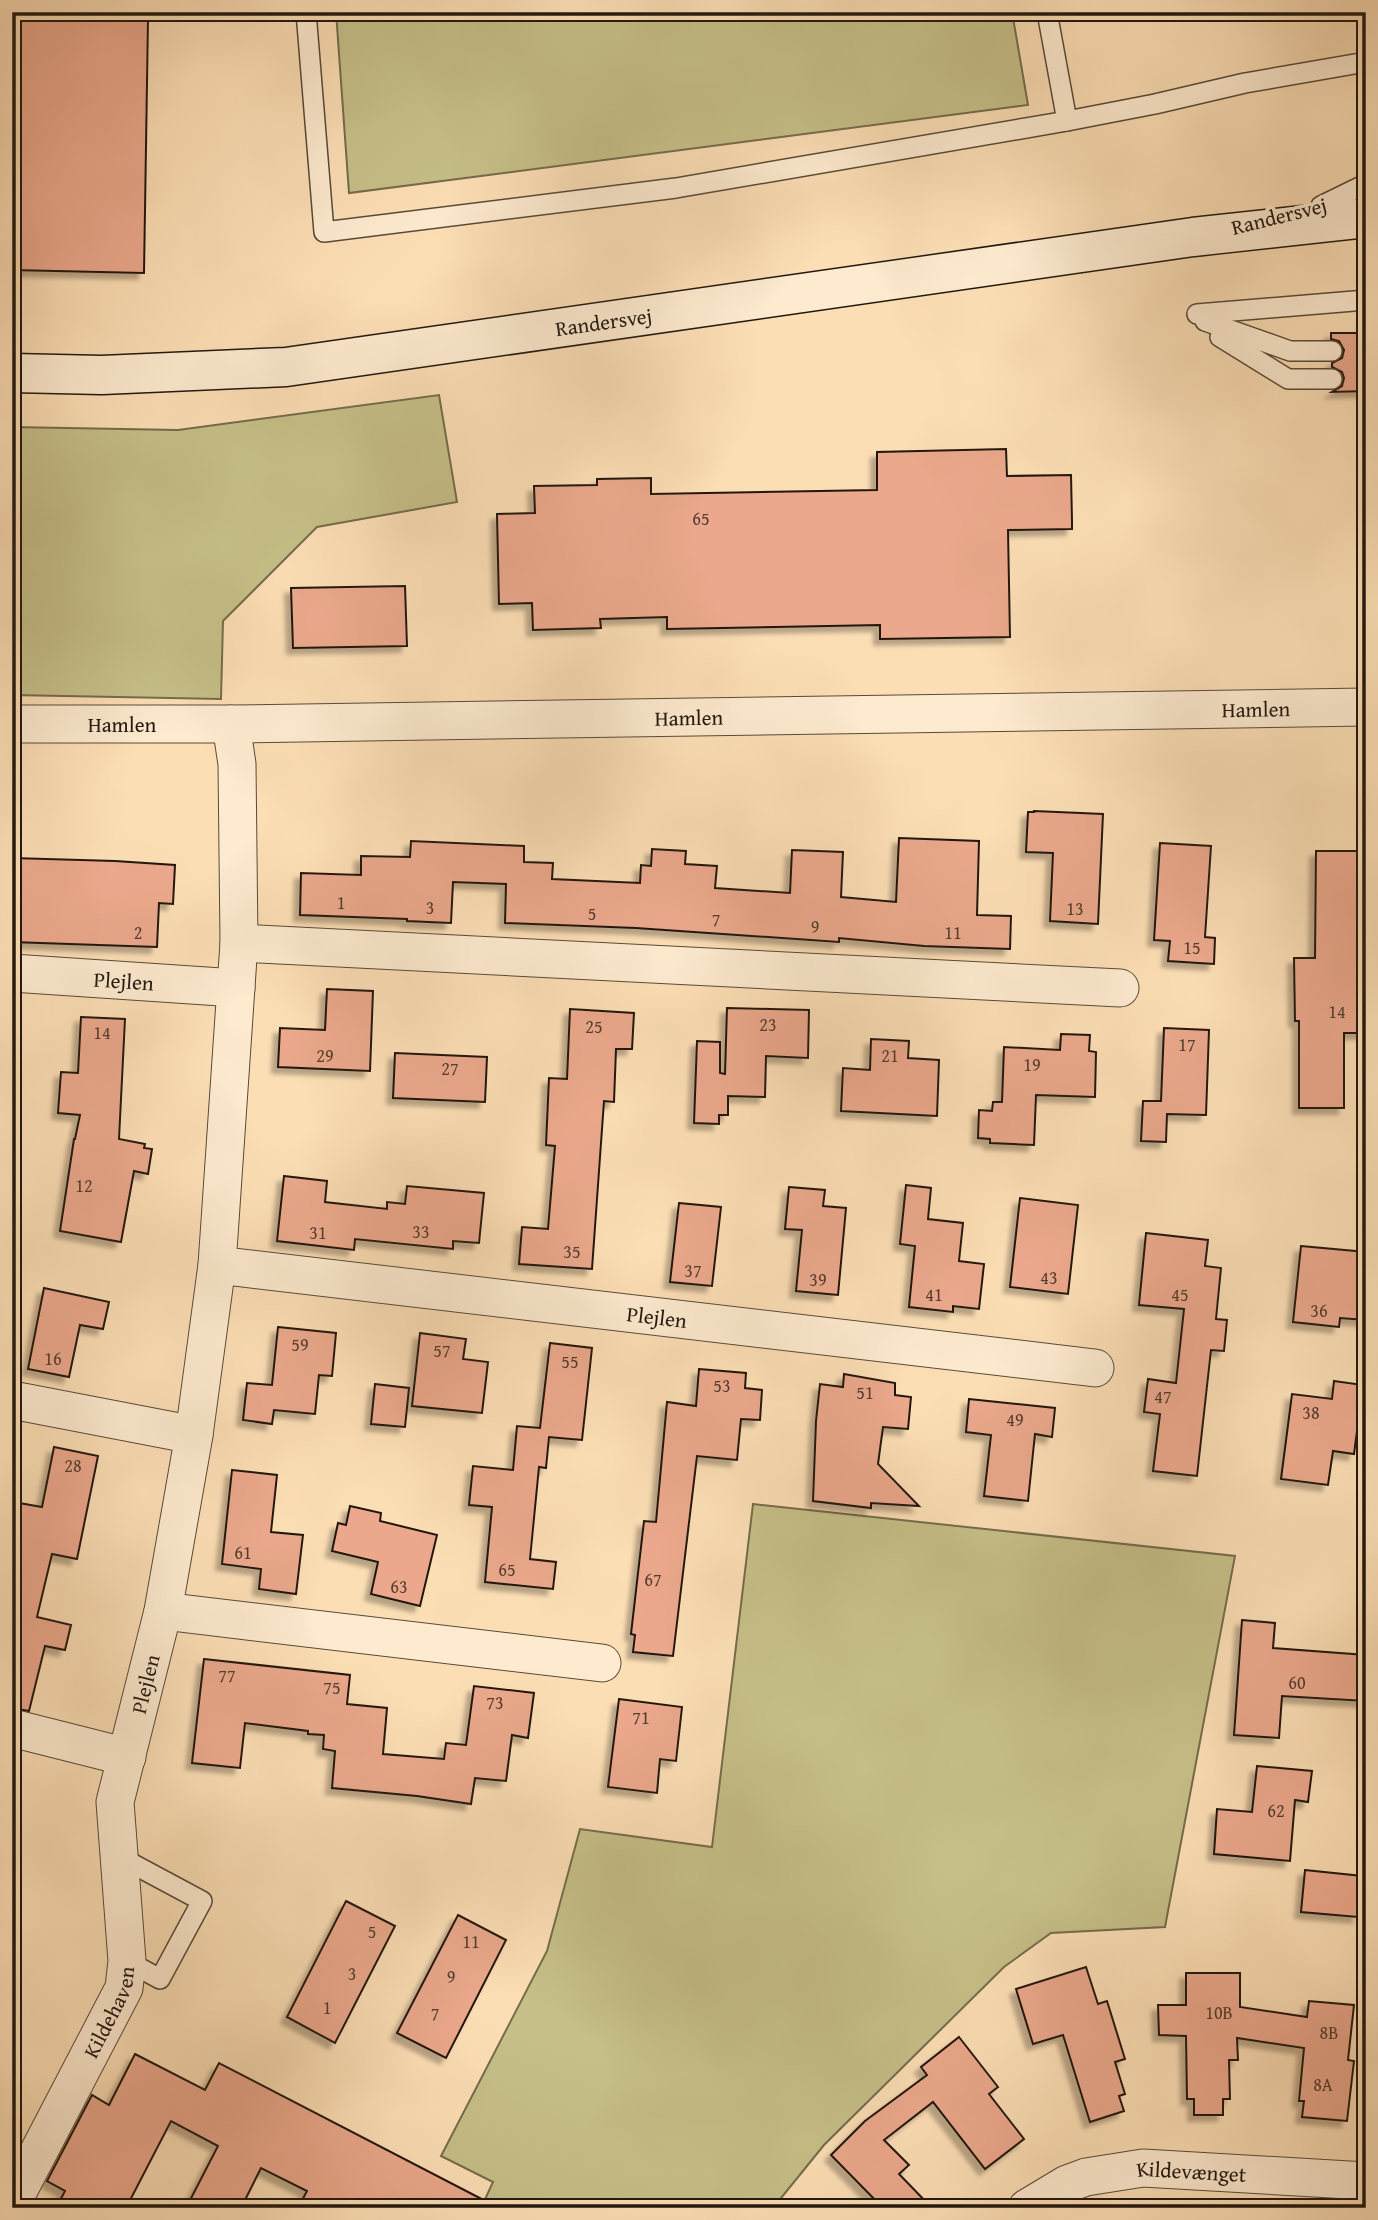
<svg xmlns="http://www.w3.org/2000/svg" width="1378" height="2220" font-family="'Gentium Book Plus',serif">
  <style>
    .green { fill: #c6bf88; stroke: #746c4c; stroke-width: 2 }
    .building { fill: #eba88c; stroke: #221810; stroke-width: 2; filter: url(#shadow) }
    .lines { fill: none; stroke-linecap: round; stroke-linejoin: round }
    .lane-casing { stroke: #584a39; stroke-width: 22 }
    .street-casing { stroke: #584a39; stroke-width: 39 }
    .secondary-casing { stroke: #221810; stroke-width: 41 }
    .lane { stroke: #fdeacf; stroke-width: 19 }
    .street { stroke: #fdeacf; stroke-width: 37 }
    .secondary { stroke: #fdeacf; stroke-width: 38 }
    .labels { text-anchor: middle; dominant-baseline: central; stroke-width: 7; stroke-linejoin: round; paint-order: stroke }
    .number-label { font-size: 18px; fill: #543c2f }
    .street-label { font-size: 21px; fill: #221810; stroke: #fdeacf }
  </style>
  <defs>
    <filter id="shadow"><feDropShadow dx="-6" dy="6" stdDeviation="2" flood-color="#0004"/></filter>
  </defs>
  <rect width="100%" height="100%" fill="#fcdeb5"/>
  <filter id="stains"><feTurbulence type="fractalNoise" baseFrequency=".00286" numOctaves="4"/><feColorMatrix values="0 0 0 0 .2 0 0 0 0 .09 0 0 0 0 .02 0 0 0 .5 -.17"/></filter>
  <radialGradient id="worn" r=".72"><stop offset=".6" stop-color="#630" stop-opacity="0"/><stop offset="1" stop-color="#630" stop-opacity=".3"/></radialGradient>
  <g class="green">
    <path d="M336,12H1012L1028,105L349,193Z"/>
    <path d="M439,395L457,502L317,527L223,621L221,699L12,695V427L178,430Z"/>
    <path d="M753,1504L1235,1556L1165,1927L1051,1933L1004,1967L824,2145L773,2208H481L493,2182L441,2156L547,1951L580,1829L712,1847Z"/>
  </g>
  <g class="building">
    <path d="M12,17L148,19L144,273L12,270Z"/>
    <path d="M1331,333H1366V391L1332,392L1342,386L1344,378L1342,372L1332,367V363L1342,358L1344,350L1339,341L1331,339Z"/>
    <path d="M1006,449L1007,476L1071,475L1072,521V529L1008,530L1010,637L880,639V625L667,629V617L600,619L601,628L533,630L532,603L499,604L497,514L535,513L534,486L597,485V479L651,478V494L877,490V452Z"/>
    <path d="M405,586L407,646L293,648L291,588Z"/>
    <path d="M1034,811L1103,814L1098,924L1050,921L1053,853L1026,852L1028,812H1034Z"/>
    <path d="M899,838L979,841L977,915L1011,916L1010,949L924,946L839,938V942L636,928L505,923L506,884L453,882L451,923L407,921V919L300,915L301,873L361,875V856L410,857L411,841L524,846V862L553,863L552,879L640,883L641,865L651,866L652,849L686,851L685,864L717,866L715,888L790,893L792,850L843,852L841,897L896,902Z"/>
    <path d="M1160,843L1211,846L1205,937L1215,938L1214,964L1168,961L1170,941L1154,940Z"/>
    <path d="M1316,851H1360V867H1366V1033H1344V1108H1299V1021H1295L1294,958H1315Z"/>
    <path d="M12,858L115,861L175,865L173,904L159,903L157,947L12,942Z"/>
    <path d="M327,989L373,991L370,1071L278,1067L280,1028L325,1030Z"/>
    <path d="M727,1008L809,1010L808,1058L766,1056L765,1097L728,1096V1115H719V1124L694,1123L697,1041L720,1042V1073L725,1074Z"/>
    <path d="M570,1009L634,1013L632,1049H616L614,1102L604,1101L592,1269L519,1264L522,1227L548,1229L555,1146L546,1145L549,1078L567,1079Z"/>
    <path d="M81,1017L125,1019L119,1139L145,1144L144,1148L152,1149L148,1174L134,1171L121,1242L60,1231L74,1139H75L80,1115L58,1113L61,1072L78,1073Z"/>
    <path d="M1164,1028L1209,1030L1206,1115L1167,1114L1166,1142L1141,1141L1143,1101H1161Z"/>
    <path d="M1061,1034L1090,1035L1089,1051L1096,1052L1095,1097L1036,1095L1034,1145L990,1143V1139L978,1138L979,1110L992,1111L993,1102H1002L1004,1047L1060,1050Z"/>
    <path d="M871,1039L909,1041L908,1058L939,1060L937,1116L841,1111L843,1068L870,1070Z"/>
    <path d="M395,1053L487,1057L485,1102L393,1098Z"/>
    <path d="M284,1176L327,1181L325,1202L387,1209V1202L405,1204L407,1186L484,1193L479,1243L453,1241V1249L355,1239L354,1250L277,1241Z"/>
    <path d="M906,1185L931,1188L928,1219L963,1223L959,1261L984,1264L979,1309L953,1306V1312L909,1307L915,1246L900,1244Z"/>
    <path d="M789,1187L825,1190L823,1206L846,1208L838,1295L796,1291L802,1230L785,1229Z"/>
    <path d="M1020,1198L1078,1205L1068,1294L1010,1287Z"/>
    <path d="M679,1203L721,1207L712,1286L670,1282Z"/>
    <path d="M1146,1233L1208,1240L1205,1266L1221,1268L1216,1319L1227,1320L1224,1351L1211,1350L1197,1476L1153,1471L1160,1414L1144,1412L1148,1379L1176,1383L1184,1309L1139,1305Z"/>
    <path d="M1301,1246L1366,1252V1320L1340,1318L1339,1327L1293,1322Z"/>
    <path d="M44,1288L109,1302L103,1329L80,1325L69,1377L28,1369Z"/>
    <path d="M278,1327L336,1333L332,1376L319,1375L315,1414L274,1410L272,1424L243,1420L247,1383L272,1385Z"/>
    <path d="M420,1333L466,1339L463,1359L488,1362L482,1413L412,1406Z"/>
    <path d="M550,1343L592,1348L582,1440L549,1437L546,1468L539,1467L530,1559L556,1562L553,1589L485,1582L492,1507L469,1505L473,1466L513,1470L517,1426L540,1428Z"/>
    <path d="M699,1369L746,1373L745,1388L762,1390L760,1420L741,1419L737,1460L697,1456L673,1656L633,1652L635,1635L631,1634L644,1521L656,1522L667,1402L696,1406Z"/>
    <path d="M844,1374L895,1383V1395L911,1397L908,1429L883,1427L878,1464L919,1506L871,1503V1508L813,1501L816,1421L820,1384L843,1387Z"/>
    <path d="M1334,1381L1363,1385L1354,1454L1333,1451L1328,1485L1281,1479L1292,1394L1332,1399Z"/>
    <path d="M375,1384L409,1388L405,1427L371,1424Z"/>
    <path d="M969,1399L1055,1408L1052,1437L1035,1434L1028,1501L984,1496L991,1435L966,1432Z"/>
    <path d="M54,1447L98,1456L77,1559L52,1554L37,1617L71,1625L65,1650L45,1646L29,1711L12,1708V1534L19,1503L42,1507Z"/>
    <path d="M232,1470L277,1475L271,1532L303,1535L296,1594L259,1589L261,1569L222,1564Z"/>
    <path d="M350,1506L381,1513L380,1521L437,1535L420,1606L371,1594L378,1562L332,1551L338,1523L346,1525Z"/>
    <path d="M1242,1620L1275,1623L1273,1648L1366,1655V1701L1282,1696L1279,1738L1234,1735Z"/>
    <path d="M204,1659L350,1675L347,1704L387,1708L383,1754L444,1759L446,1743L466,1745L474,1686L534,1693L528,1738L512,1735L506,1781L475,1778L471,1804L417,1796L332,1788L335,1751L323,1749L324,1735L308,1734V1731L245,1723L240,1768L192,1763Z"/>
    <path d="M619,1699L682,1707L676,1761L660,1759L657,1793L608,1787Z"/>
    <path d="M1257,1766L1312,1771L1308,1802L1295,1800L1290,1861L1214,1854L1217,1809L1252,1812Z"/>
    <path d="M1305,1870L1362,1876L1358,1917L1301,1912Z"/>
    <path d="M346,1901L395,1926L335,2043L287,2017Z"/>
    <path d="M458,1915L506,1940L446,2058L397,2033Z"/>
    <path d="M1086,1967L1098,2004L1107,2001L1125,2059L1115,2062L1125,2094L1119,2096L1124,2111L1090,2122L1063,2035L1033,2044L1016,1989Z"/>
    <path d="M1186,1973H1240V2007L1307,2017L1309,2001L1354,2005L1348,2060L1354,2061L1347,2121L1302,2117L1304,2101H1299L1304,2048L1237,2038L1238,2060H1229L1230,2099H1223V2115H1194V2099H1187L1186,2036L1159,2035L1158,2005H1186Z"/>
    <path d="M959,2037L998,2087L989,2094L1024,2139L985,2169L933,2102L884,2140L909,2165L899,2174L932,2208H883L831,2155L865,2121L927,2075L921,2067Z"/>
    <path d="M135,2054L205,2090L219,2063L499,2208H298L307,2191L261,2168L241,2208H186L218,2146L171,2121L126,2208H56L65,2191L47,2181L92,2095L109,2105Z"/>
  </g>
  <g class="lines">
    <g class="lane-casing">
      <g id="lane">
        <path d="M306,12L324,232L676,188L1067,121"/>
        <path d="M1047,12L1067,121L1155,104L1245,83L1366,62"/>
        <path d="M1321,206L1366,184"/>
        <path d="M1197,314L1366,300"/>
        <path d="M1205,321L1290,351H1332"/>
        <path d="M1220,337L1288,379H1332"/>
        <path d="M118,1856L202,1901L160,1979L127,1961"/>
      </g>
    </g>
    <g class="street-casing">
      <g id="street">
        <path id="s1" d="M12,724H231L1366,707"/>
        <path d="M239,943L1120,988"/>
        <path id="s2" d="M12,973L236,988"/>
        <path id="s3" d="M217,1265L1095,1368"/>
        <path d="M12,1400L194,1435"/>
        <path d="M163,1611L602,1663"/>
        <path d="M12,1728L127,1757"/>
        <path id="s4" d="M12,2203L124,1988L127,1961L115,1802L163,1611L194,1435L217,1265L239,943L237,764L231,724"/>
        <path id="s5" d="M1027,2208L1067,2184L1086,2177L1143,2168L1366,2181"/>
      </g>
    </g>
    <g class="secondary-casing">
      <g id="secondary">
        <path id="s6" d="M12,373L102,375L286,367L1193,237L1366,218"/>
      </g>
    </g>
    <use href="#lane" class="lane"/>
    <use href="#street" class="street"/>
    <use href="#secondary" class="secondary"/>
  </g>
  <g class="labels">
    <g class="number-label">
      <text x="701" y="518">65</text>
      <text x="341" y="902">1</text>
      <text x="430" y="907">3</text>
      <text x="1075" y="908">13</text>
      <text x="592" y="913">5</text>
      <text x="716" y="919">7</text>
      <text x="815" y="926">9</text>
      <text x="138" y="932">2</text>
      <text x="953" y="932">11</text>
      <text x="1192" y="947">15</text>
      <text x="1337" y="1011">14</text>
      <text x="768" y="1024">23</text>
      <text x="594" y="1026">25</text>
      <text x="102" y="1032">14</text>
      <text x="1187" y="1044">17</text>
      <text x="325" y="1055">29</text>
      <text x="890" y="1055">21</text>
      <text x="1032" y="1064">19</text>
      <text x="450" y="1068">27</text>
      <text x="84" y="1185">12</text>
      <text x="421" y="1231">33</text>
      <text x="318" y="1232">31</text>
      <text x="572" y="1251">35</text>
      <text x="693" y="1270">37</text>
      <text x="1049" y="1277">43</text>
      <text x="818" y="1279">39</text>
      <text x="934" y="1294">41</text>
      <text x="1180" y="1294">45</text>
      <text x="1319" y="1310">36</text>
      <text x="300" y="1344">59</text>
      <text x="442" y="1350">57</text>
      <text x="53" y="1358">16</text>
      <text x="570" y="1361">55</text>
      <text x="722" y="1385">53</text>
      <text x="865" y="1392">51</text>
      <text x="1163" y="1396">47</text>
      <text x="1311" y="1412">38</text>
      <text x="1015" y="1419">49</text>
      <text x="73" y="1465">28</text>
      <text x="243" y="1552">61</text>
      <text x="507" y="1569">65</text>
      <text x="653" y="1579">67</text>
      <text x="399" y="1586">63</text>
      <text x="227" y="1675">77</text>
      <text x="1297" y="1682">60</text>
      <text x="332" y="1687">75</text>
      <text x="495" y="1702">73</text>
      <text x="641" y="1717">71</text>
      <text x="1276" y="1810">62</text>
      <text x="372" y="1931">5</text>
      <text x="471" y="1941">11</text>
      <text x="352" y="1973">3</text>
      <text x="451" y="1976">9</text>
      <text x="327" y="2007">1</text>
      <text x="1219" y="2012">10B</text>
      <text x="435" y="2013">7</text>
      <text x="1329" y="2032">8B</text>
      <text x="1323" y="2084">8A</text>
    </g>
    <g class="street-label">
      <text transform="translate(1279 216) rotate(-14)">Randersvej</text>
      <text stroke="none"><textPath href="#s6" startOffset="595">Randersvej</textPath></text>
      <text stroke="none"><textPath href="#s1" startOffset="1244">Hamlen</textPath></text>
      <text stroke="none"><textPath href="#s1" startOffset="677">Hamlen</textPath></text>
      <text stroke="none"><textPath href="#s1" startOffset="110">Hamlen</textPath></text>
      <text stroke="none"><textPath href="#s2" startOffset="112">Plejlen</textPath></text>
      <text stroke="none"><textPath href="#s3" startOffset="443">Plejlen</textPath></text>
      <text stroke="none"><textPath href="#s4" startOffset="551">Plejlen</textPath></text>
      <text stroke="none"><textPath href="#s4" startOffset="215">Kildehaven</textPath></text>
      <text stroke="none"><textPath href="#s5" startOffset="173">Kildevænget</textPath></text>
    </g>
  </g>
  <rect width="1378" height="2220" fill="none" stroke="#fcdeb5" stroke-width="42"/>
  <rect x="14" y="14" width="1350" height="2192" fill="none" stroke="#221810" stroke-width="3.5"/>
  <rect x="21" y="21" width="1336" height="2178" fill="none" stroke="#221810" stroke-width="2"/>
  <rect width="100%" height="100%" filter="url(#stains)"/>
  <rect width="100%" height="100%" fill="url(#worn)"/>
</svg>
